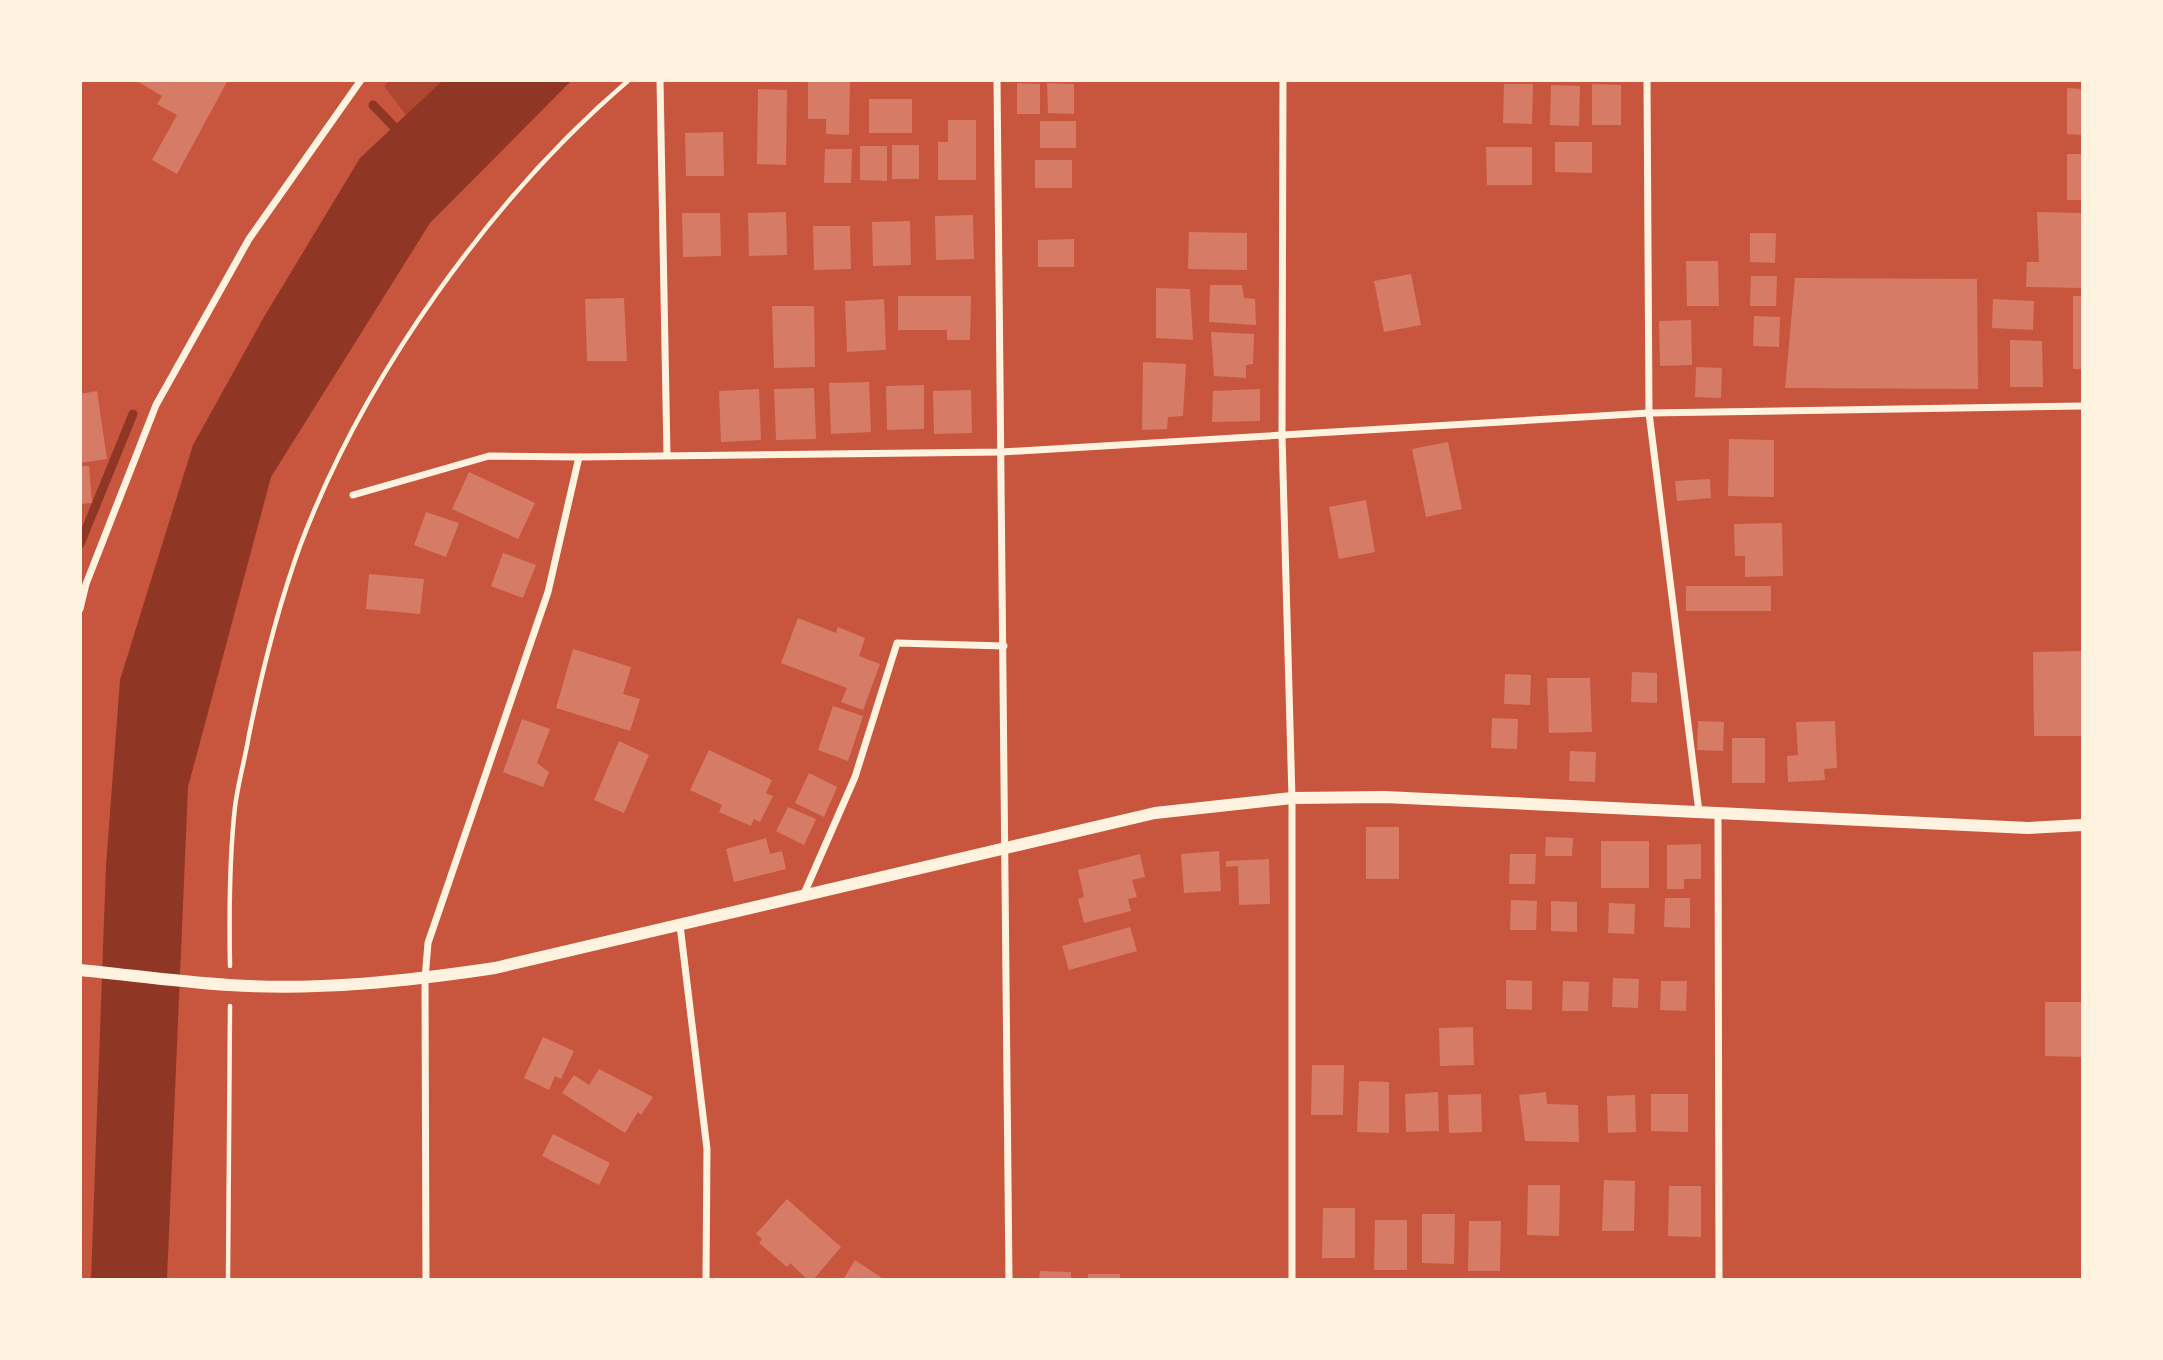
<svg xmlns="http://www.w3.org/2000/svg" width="2163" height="1360" font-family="'IBM Plex Sans',sans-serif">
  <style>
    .green { fill: #ae4732 }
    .water { fill: #8f3625 }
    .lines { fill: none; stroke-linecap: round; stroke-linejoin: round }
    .stream { stroke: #8f3625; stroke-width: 9 }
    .building { fill: #d67c66 }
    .path { stroke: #fff3e0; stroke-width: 4.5 }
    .minor { stroke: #fff3e0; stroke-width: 7 }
    .tertiary { stroke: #fff3e0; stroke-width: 12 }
  </style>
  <rect width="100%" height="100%" fill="#c8553d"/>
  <path class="green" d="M389,81V80L442,81L406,115L384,86Z"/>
  <path class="water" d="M442,81H571L430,223L271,477L188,787L167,1279L91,1280L106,866L120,680L193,445L264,317L360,158Z"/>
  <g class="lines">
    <g class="stream">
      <path d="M373,105L401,134"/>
      <path d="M80,544L133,414"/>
    </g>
  </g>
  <g class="building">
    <path d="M135,80H228L177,174L152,160L177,115L157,104L162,96Z"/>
    <path d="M808,80H850L849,135L826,134V119H808Z"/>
    <path d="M1017,83L1040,84V114H1017Z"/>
    <path d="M1047,83L1074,84V114L1048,113Z"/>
    <path d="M1504,84H1533L1532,124L1503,123Z"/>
    <path d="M1592,84L1621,85V125H1592Z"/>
    <path d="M1551,85L1580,86L1579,126L1550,125Z"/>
    <path d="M2067,88L2082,89V135L2067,134Z"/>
    <path d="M758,89L787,90L786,165L757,164Z"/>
    <rect x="869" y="99" width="43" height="34"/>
    <path d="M948,120H976V180H938V142H948Z"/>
    <rect x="1040" y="121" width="36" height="27"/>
    <path d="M723,132L724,176H686L685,133Z"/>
    <path d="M1555,142H1592V173L1555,172Z"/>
    <rect x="892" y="145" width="27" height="34"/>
    <path d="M860,146H887V181L860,180Z"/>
    <path d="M1486,147H1532V185H1487Z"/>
    <path d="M825,149H852L851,183H824Z"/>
    <rect x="2067" y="154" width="15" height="46"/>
    <rect x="1035" y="160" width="37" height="28"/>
    <path d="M786,212L787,255L749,256L748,213Z"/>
    <path d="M2037,212L2082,213V288L2026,287L2027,262H2039Z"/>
    <path d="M682,213H720L721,256L683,257Z"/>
    <path d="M973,215L974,259L936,260L935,216Z"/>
    <path d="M910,221L911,265L873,266L872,222Z"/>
    <path d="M813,226H850L851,269L814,270Z"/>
    <path d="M1189,232L1247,233V270L1188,269Z"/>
    <path d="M1750,233H1776L1775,263L1750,262Z"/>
    <path d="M1074,239V267H1038V240Z"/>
    <path d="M1686,261H1718L1719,306H1687Z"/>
    <path d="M1411,274L1421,325L1384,332L1374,281Z"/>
    <path d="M1751,276H1777L1776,306H1750Z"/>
    <path d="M1795,278L1977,279L1978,389L1785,388Z"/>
    <path d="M1210,285H1242L1244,298L1255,299L1256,325L1209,322Z"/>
    <path d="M1156,288L1190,289L1193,340L1156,338Z"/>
    <path d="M898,296H971L970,340H947V330H898Z"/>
    <rect x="2073" y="296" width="9" height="73"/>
    <path d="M624,298L627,361H587L585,299Z"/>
    <path d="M884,299L886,350L847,352L845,301Z"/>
    <path d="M1993,299L2034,301L2033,330L1992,328Z"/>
    <path d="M772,306H814L815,367L774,368Z"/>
    <path d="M1754,316L1780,317L1779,347L1753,346Z"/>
    <path d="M1691,320L1692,365L1660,366L1659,321Z"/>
    <path d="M1211,332L1254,334L1253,364L1246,365V378L1214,376Z"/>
    <path d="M2010,340L2042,341L2043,387H2010Z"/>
    <path d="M1143,362L1186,364L1183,416L1168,417L1167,429L1142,430Z"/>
    <path d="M1696,367L1722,368L1721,398L1695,397Z"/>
    <path d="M869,382L871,432L831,434L829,383Z"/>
    <path d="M924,385V429L887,430L886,386Z"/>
    <path d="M814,388L816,439L776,440L774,389Z"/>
    <path d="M759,389L761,440L721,442L719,391Z"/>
    <path d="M1260,389V421L1212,422L1213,391Z"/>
    <path d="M971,390L972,433L934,434L933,391Z"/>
    <path d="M97,391L107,459L80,463V394Z"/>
    <path d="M1729,439L1774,440V497L1728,496Z"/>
    <path d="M1448,442L1462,509L1426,517L1412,449Z"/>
    <path d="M80,466H89L92,503L80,504Z"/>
    <path d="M469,472L535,503L518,539L452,509Z"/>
    <path d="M1710,479L1711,498L1677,501L1675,481Z"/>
    <path d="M1366,500L1375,552L1339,559L1329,507Z"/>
    <path d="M426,512L459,523L446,557L414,545Z"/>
    <path d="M1782,523L1783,576L1745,577V556H1735L1734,524Z"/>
    <path d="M503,553L536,565L523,598L491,586Z"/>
    <path d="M369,574L424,579L420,614L366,609Z"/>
    <rect x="1686" y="586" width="85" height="25"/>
    <path d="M798,618L836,633L838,627L865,638L859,656L880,664L863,710L841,702L847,688L781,663Z"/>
    <path d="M573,649L631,667L623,694L640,699L630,731L556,708Z"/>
    <path d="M2082,651V736H2034L2033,652Z"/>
    <path d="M1632,672L1657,673V703L1631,702Z"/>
    <path d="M1505,674L1531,675L1530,705L1504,704Z"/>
    <path d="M1547,678H1590L1592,732L1549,733Z"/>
    <path d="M833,706L863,716L848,761L818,750Z"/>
    <path d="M1492,718L1518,719L1517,749L1491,748Z"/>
    <path d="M522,719L550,729L537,763L549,772L543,787L503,772Z"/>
    <path d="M1698,721L1724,722L1723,751L1697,750Z"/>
    <path d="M1835,721L1837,768L1824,769L1825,780L1788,782L1787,756L1798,755L1796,722Z"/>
    <rect x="1732" y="738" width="33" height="45"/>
    <path d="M619,741L649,755L624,813L594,800Z"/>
    <path d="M709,750L772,780L766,793L773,796L760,822L754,819L751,826L719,812L722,805L690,790Z"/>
    <path d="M1570,751L1596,752L1595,782L1569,781Z"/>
    <path d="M809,773L837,787L824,817L795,803Z"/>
    <path d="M788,807L816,819L804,845L776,831Z"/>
    <rect x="1366" y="827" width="33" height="52"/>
    <path d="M1546,837L1573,838L1572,856H1545Z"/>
    <path d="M766,838L770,854L782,851L786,869L734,882L726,849Z"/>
    <rect x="1601" y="841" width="48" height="47"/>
    <path d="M1701,844V879H1684V889H1667V845Z"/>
    <path d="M1219,851L1221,891L1184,893L1181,854Z"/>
    <path d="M1140,854L1145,877L1132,880L1137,897L1128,899L1131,911L1084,923L1078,899L1084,897L1078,870Z"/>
    <path d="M1510,854H1536L1535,884H1509Z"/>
    <path d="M1269,859L1270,904L1239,905L1238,866L1226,867V861Z"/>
    <path d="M1665,898H1690V928L1664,927Z"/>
    <path d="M1511,900L1537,901L1536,930H1510Z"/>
    <path d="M1551,901L1577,902V932L1551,931Z"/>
    <path d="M1609,903L1635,904L1634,934L1608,933Z"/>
    <path d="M1130,927L1137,951L1069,970L1062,946Z"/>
    <path d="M1613,978L1639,979L1638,1008L1612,1007Z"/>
    <path d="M1506,980L1532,981V1010L1506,1009Z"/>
    <path d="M1563,981L1589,982L1588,1011H1562Z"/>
    <path d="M1661,981H1687L1686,1011L1660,1010Z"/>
    <path d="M2045,1002H2082V1057L2045,1056Z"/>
    <path d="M1473,1027L1474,1065L1440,1066L1439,1028Z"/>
    <path d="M543,1037L574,1051L561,1079L555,1076L549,1090L524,1078Z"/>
    <path d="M1312,1065H1344L1343,1115H1311Z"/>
    <path d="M599,1069L653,1097L641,1115L638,1112L625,1133L562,1093L574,1075L589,1085Z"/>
    <path d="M1359,1081L1389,1082V1133L1357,1132Z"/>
    <path d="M1438,1092L1439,1131L1406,1132L1405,1094Z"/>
    <path d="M1546,1092L1547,1104L1578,1105L1579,1142L1525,1141L1519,1095Z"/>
    <path d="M1481,1094L1482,1132L1449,1133L1448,1095Z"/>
    <path d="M1651,1094H1688V1132L1651,1131Z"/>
    <path d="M1635,1095L1636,1132L1608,1133L1607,1096Z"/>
    <path d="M553,1134L610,1163L599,1185L542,1156Z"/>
    <path d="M1604,1180L1635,1181L1634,1231H1602Z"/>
    <path d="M1528,1185H1560L1559,1236L1527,1235Z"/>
    <path d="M1669,1186H1701V1237L1668,1236Z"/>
    <path d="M787,1199L841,1247L813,1280H808L790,1263L787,1267L759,1243L762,1239L756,1234Z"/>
    <path d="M1323,1208H1355V1258H1322Z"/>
    <path d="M1422,1214H1455L1454,1264L1422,1263Z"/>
    <path d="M1375,1220H1407V1270H1374Z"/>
    <path d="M1469,1221H1501L1500,1271H1468Z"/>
    <path d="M855,1260L885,1280H843Z"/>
    <path d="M1040,1271L1071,1272V1280H1039Z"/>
    <rect x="1088" y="1274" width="32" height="6"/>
  </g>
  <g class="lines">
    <g class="path">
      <path d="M230,966C229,913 229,860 235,807C238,783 245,759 249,735C262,671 278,607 300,546C364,376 491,198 629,80"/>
      <path d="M228,1280L230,1006"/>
    </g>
    <g class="minor">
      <path d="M660,80L667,455"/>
      <path d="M997,80L1009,1280"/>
      <path d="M1283,80L1282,436L1292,798V1280"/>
      <path d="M1647,80L1649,413L1699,812"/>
      <path d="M353,495L489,456L579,457"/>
      <path d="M80,609L86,584L156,405L249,239L361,80"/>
      <path d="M1718,814L1719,1280"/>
      <path d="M803,896L855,777L897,643L1004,646"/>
      <path d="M680,925L707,1149L706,1280"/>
      <path d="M426,1280L425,979L428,943L548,592L579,457L1002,452L1649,413L2082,406"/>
    </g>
    <path class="tertiary" d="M80,970C130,975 180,982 229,985C318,991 408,981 495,968L1155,813L1292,798L1385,797L2028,828L2082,825"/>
  </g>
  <rect width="2163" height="1360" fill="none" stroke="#fff3e0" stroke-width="164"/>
</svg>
